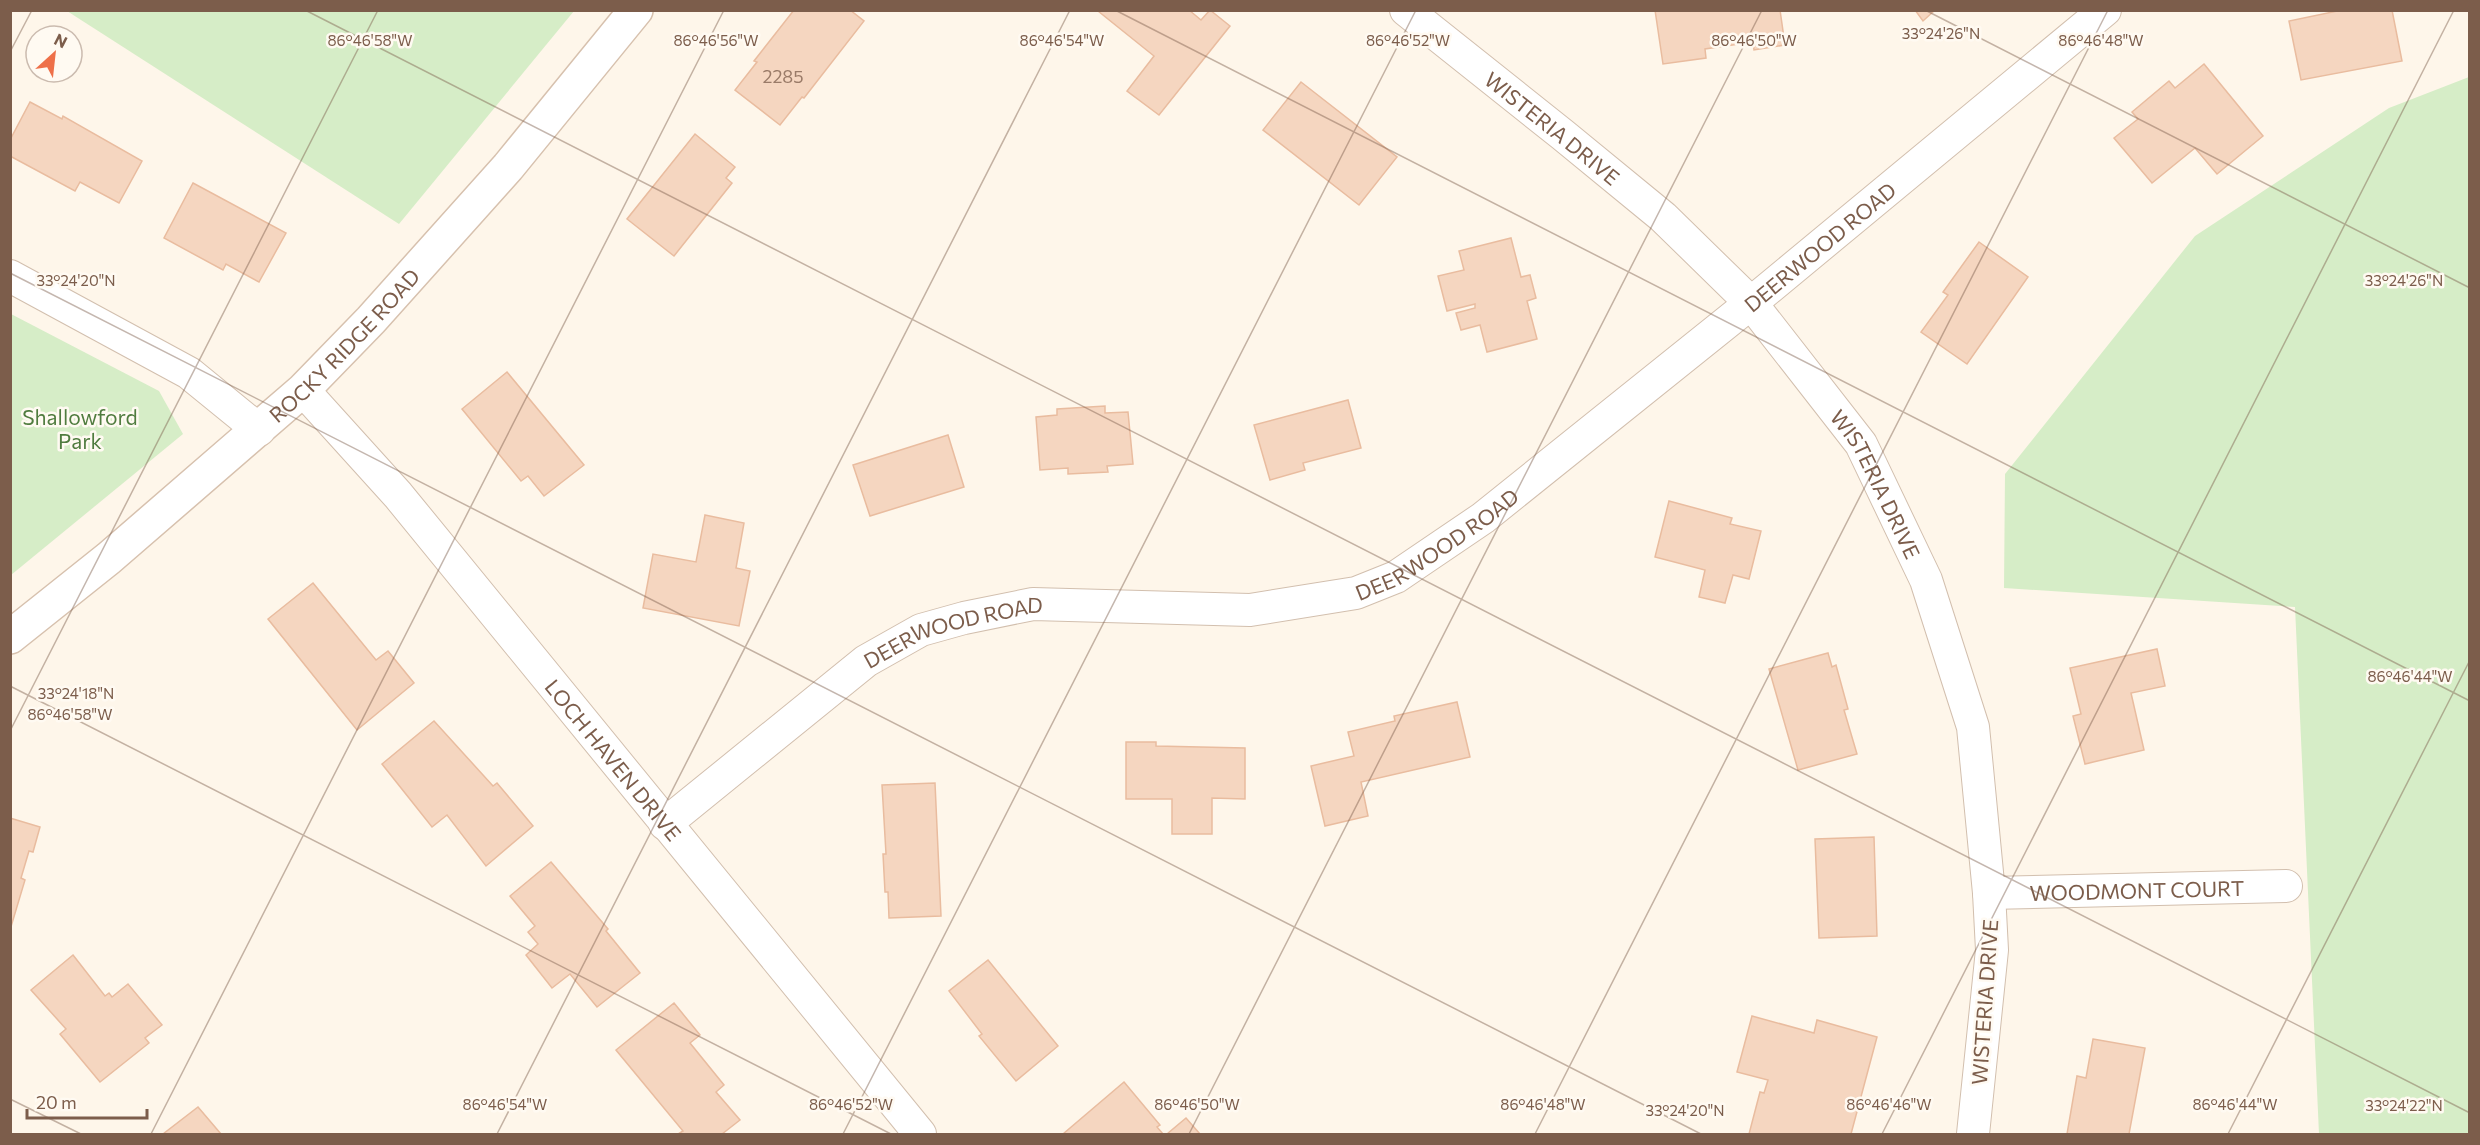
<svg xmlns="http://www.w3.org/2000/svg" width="2480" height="1145" font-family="Commissioner,sans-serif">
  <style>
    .green { fill: #d6edc7 }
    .building { fill: #f5d6c0; stroke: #e9bc9f; stroke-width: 1.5 }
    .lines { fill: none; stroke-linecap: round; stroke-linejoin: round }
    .street-casing { stroke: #d2bfae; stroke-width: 34 }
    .secondary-casing { stroke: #d7c1ae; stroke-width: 36 }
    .street { stroke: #fff; stroke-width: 32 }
    .secondary { stroke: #fff; stroke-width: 33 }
    .ticks { fill: none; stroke: #7c5d4b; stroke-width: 1.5; stroke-opacity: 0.45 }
    .labels { text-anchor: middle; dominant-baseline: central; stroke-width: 5; stroke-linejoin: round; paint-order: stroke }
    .number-label { font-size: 18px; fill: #9a7b68 }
    .street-label { font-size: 21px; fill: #7c5d4b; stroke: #fffaf2 }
    .park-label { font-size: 21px; fill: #507c3f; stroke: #fffaf2 }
    .ticks-label { font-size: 15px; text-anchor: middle; fill: #7c5d4b; stroke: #fffaf2; stroke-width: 5; stroke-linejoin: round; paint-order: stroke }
  </style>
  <rect width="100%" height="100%" fill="#fef6ea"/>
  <g class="green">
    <path d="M67,11H574L399,224Z"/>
    <path d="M2469,77V1134H2319L2295,607L2004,588L2005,474L2195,236L2389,108Z"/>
    <path d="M11,314L159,391L183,434L11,575Z"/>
  </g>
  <g class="building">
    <path d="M794,10H850L864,21L804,98L802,97L780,125L735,90L757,62L754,61Z"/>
    <path d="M1189,10L1201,20L1210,10L1230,26L1159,115L1127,91L1154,56L1098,11Z"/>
    <path d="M1655,10H1780L1785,45L1754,50L1753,42L1705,49L1706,58L1663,64Z"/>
    <path d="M1915,10H1935L1923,21Z"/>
    <path d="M2342,10H2392L2402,61L2301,80L2289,21Z"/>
    <path d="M2204,64L2263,136L2217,174L2195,148L2152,183L2114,138L2138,119L2132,112L2169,81L2175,88Z"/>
    <path d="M1301,82L1397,157L1359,205L1263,130Z"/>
    <path d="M30,102L62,119L63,116L142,161L119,203L80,182L75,191L10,156V140Z"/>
    <path d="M695,134L735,167L726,178L732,183L674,256L627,219Z"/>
    <path d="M193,183L286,233L259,282L226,264L223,270L164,238Z"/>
    <path d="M1511,238L1521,277L1530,275L1536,298L1527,301L1537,339L1487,352L1480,325L1461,330L1456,313L1475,308V304L1447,311L1438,276L1464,270L1459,251Z"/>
    <path d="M1979,242L2028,277L1967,364L1921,332L1948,295L1943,292Z"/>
    <path d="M507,372L584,465L544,496L528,476L521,481L462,409Z"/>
    <path d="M1348,400L1361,448L1303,463L1305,470L1270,480L1254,425Z"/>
    <path d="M1105,406V413L1128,412L1133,464L1107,466L1108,472L1068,474V468L1040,470L1036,417L1057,415V409Z"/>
    <path d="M948,435L964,487L870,516L853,465Z"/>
    <path d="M1669,501L1732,518L1730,524L1761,531L1749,579L1733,575L1725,603L1699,597L1705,570L1655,557Z"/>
    <path d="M705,515L744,523L736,568L750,571L739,626L643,608L653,554L696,562Z"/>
    <path d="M313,583L376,660L388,651L414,683L357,730L268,619Z"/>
    <path d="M2157,649L2165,686L2131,693L2144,750L2085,764L2073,716L2081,714L2070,668Z"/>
    <path d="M1828,653L1832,667L1836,665L1848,709L1844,710L1857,754L1798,770L1769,669Z"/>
    <path d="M1457,702L1470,757L1361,782L1368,816L1325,826L1311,766L1354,756L1348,732L1395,721L1394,716Z"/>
    <path d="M434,721L493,786L497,783L533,826L486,866L447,815L432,827L382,764Z"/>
    <path d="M1126,742H1156V746L1245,748V799L1212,798V834H1172V799H1126Z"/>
    <path d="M935,783L941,916L889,918L888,892H885L883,854H886L882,785Z"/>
    <path d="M10,818L40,827L33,852L29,851L21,878L25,880L10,930Z"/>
    <path d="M1874,837L1877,936L1819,938L1815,839Z"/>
    <path d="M551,862L608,929L606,931L640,973L597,1007L570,974L552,988L526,955L538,944L528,932L535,926L510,896Z"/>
    <path d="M73,955L105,996L109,993L112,997L128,984L162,1025L145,1038L149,1043L100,1082L60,1034L66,1029L31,990Z"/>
    <path d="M988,960L1058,1046L1016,1081L979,1036L982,1034L949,991Z"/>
    <path d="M674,1003L700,1035L690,1043L724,1085L716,1092L740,1120L722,1134H678L683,1131L616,1050Z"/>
    <path d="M1752,1016L1814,1033L1817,1020L1877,1037L1851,1134H1749L1760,1092L1764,1093L1768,1080L1737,1072Z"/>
    <path d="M2093,1039L2145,1048L2129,1134H2067L2077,1076L2086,1078Z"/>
    <path d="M1124,1082L1160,1125L1157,1127L1163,1134H1063Z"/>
    <path d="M198,1107L221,1134H163Z"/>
    <path d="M1186,1118L1200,1134H1167Z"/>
  </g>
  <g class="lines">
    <g class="street-casing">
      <g id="street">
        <path id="s1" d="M1406,10L1563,135L1663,217L1751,303L1861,444L1926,580L1973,727L1989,893L1992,950L1973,1134"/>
        <path d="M10,276L189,373L259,430"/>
        <path id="s2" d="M303,390L398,495L920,1134"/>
        <path id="s3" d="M665,824L866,661L921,630L964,618L1033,604L1250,610L1356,593L1396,577L1483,518L1751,303L2105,10"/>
        <path id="s4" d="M1989,893L2286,886"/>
      </g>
    </g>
    <g class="secondary-casing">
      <g id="secondary">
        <path id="s5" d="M10,637L109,558L303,390L371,320L508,167L636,10"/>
      </g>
    </g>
    <use href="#street" class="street"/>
    <use href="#secondary" class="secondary"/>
  </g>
  <path class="ticks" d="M305,10L2470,1113M1115,10L2470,701M1925,10L2470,288M10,52L32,10M10,273L1701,1134M10,686L891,1134M10,731L378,10M10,1099L81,1134M151,1134L724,10M497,1134L1070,10M843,1134L1416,10M1189,1134L1762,10M1535,1134L2108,10M1882,1134L2454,10M2228,1134L2470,660"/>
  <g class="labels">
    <g class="number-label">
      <text x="783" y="76">2285</text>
    </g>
    <g class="street-label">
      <text stroke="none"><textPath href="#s1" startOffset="188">WISTERIA DRIVE</textPath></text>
      <text stroke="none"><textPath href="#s3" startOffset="1342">DEERWOOD ROAD</textPath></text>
      <text stroke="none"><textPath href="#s5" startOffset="444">ROCKY RIDGE ROAD</textPath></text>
      <text stroke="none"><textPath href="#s1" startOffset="674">WISTERIA DRIVE</textPath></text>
      <text stroke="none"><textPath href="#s3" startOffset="856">DEERWOOD ROAD</textPath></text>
      <text stroke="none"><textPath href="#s3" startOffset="352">DEERWOOD ROAD</textPath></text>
      <text stroke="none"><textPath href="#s2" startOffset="483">LOCH HAVEN DRIVE</textPath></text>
      <text stroke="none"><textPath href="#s4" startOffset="148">WOODMONT COURT</textPath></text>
      <text transform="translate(1984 1002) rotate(-86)">WISTERIA DRIVE</text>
    </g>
    <g class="park-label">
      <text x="80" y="416">Shallowford<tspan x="80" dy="24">Park</tspan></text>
    </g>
  </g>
  <g class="ticks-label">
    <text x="1941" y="39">33°24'26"N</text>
    <text x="370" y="46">86°46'58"W</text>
    <text x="716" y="46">86°46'56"W</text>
    <text x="1062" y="46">86°46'54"W</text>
    <text x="1408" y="46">86°46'52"W</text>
    <text x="1754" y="46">86°46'50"W</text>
    <text x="2101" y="46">86°46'48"W</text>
    <text x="2404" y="286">33°24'26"N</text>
    <text x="76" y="286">33°24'20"N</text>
    <text x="2410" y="682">86°46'44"W</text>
    <text x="76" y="699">33°24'18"N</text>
    <text x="70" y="720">86°46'58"W</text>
    <text x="505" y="1110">86°46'54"W</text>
    <text x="851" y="1110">86°46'52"W</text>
    <text x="1197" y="1110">86°46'50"W</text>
    <text x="1543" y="1110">86°46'48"W</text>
    <text x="1889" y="1110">86°46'46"W</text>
    <text x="2235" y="1110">86°46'44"W</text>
    <text x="2404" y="1111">33°24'22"N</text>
    <text x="1685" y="1116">33°24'20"N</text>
  </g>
  <rect width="2480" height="1145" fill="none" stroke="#7c5d4b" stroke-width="24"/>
  <g transform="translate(54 54) rotate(27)"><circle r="28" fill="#fffaf2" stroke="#cbbbaf" stroke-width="1.5"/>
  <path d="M0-4.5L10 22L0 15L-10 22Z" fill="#ee7049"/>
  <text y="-9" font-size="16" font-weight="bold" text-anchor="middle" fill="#7c5d4b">N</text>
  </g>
  <path d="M27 1109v9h120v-9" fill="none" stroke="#7c5d4b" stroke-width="3"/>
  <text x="36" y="1109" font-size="18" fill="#7c5d4b" stroke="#fffaf2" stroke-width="4.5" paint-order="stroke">20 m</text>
</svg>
